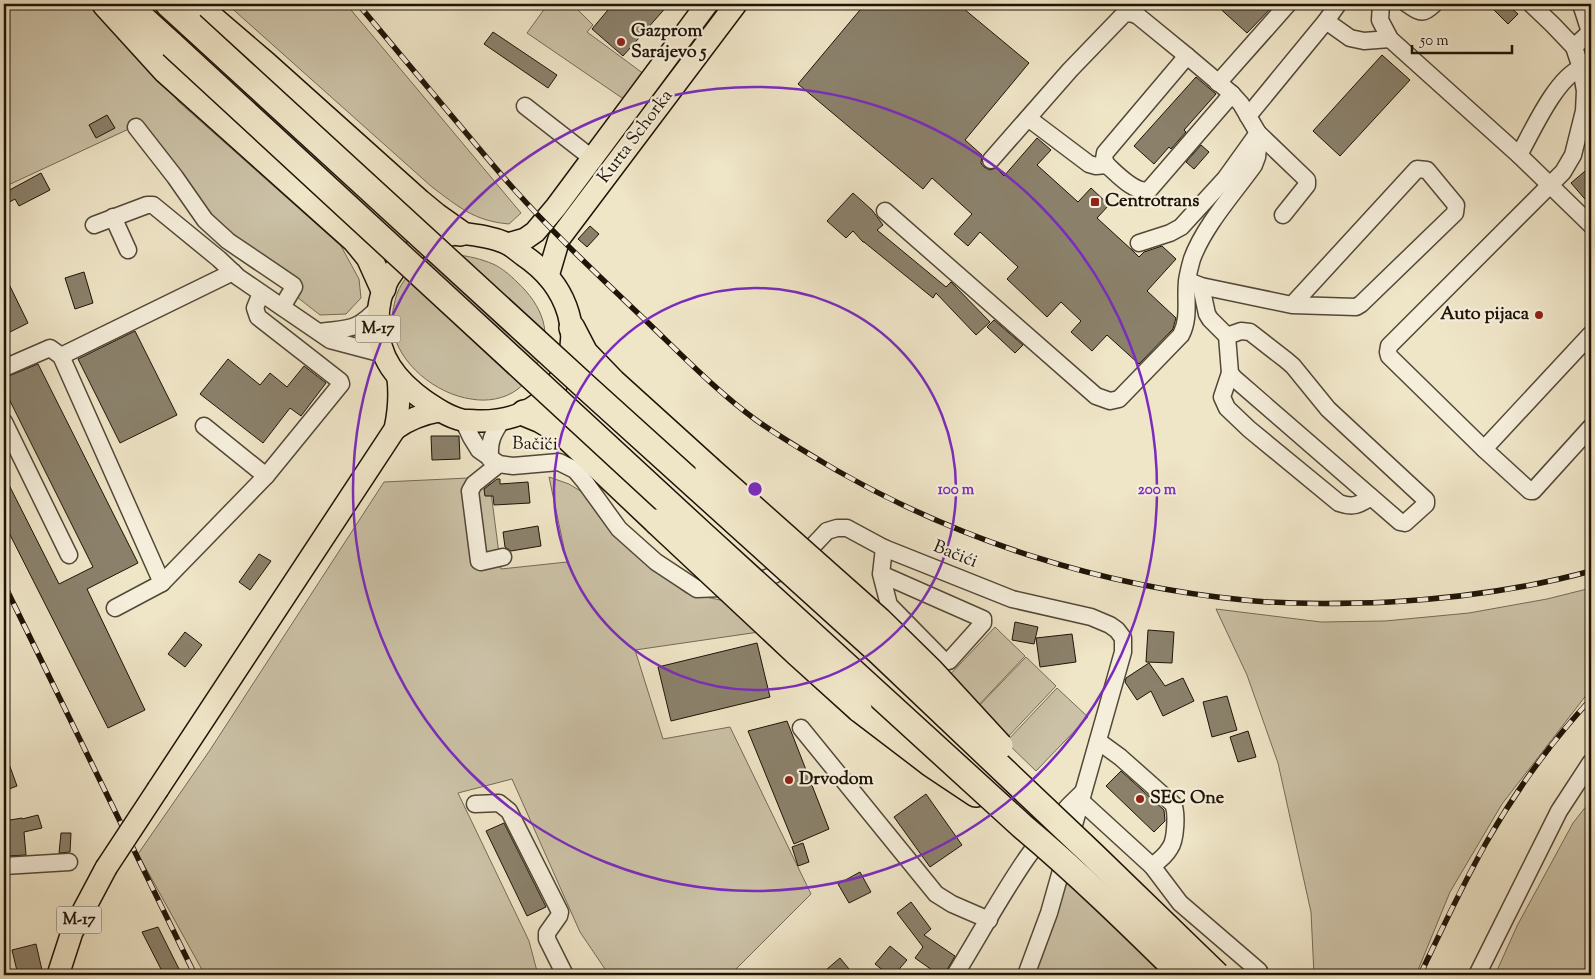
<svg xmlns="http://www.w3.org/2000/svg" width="1595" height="979" font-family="'Sorts Mill Goudy',serif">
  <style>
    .green { fill: #cbc1a6; stroke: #746a56 }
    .building { fill: #8b816b; stroke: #1e1407 }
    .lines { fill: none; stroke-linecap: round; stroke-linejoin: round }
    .minor-casing { stroke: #524837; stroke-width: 19 }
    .major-casing { stroke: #1e1407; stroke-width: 24 }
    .highway-casing { stroke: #1e1407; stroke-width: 28 }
    .minor { stroke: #f5eedb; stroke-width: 16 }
    .major { stroke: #efe5c7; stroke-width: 21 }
    .highway { stroke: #efe5c7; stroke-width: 25 }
    .rail-casing { stroke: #1e1407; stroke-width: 5.5 }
    .rail { stroke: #f5eedb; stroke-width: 4; stroke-dasharray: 11; stroke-linecap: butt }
    .major-bridge-casing { stroke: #1e1407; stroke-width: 24; stroke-linecap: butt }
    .highway-bridge-casing { stroke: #1e1407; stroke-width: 28; stroke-linecap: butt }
    .major-bridge { stroke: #efe5c7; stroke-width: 21 }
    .highway-bridge { stroke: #efe5c7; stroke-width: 25 }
    .ring { fill: none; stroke: #7b2cbf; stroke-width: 2.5 }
    .poi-dot { fill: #8f2418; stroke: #f5eedb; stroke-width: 2 }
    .labels { text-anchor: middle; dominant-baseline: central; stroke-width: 4.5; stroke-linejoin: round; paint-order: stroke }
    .shield { fill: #f5eedb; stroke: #5e5547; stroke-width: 1 }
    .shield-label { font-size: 16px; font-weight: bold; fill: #1e1407 }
    .poi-label { font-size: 18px; font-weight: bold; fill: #1e1407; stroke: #f5eedb; text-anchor: start }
    .street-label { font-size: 18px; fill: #1e1407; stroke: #f5eedb }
    .centre { fill: #7b2cbf; stroke: #f5eedb; stroke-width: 2.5 }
    .ring-label { font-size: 15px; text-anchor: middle; font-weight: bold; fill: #7b2cbf; stroke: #f5eedb; stroke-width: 4.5; stroke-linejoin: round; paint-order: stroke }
  </style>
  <rect width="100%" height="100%" fill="#efe5c7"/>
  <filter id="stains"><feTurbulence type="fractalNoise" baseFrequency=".004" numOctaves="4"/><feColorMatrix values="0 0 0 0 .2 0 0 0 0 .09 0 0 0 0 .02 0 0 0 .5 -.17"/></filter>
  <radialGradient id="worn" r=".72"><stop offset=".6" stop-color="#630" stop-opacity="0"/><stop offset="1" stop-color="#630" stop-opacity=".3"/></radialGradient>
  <g class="green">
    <path d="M4,4H96L179,102L341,246L359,279L361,298L346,314L320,315L213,231L133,127L4,187Z"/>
    <path d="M227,4H346L521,213L509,224C474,221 459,207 432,187Z"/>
    <path d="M548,4H578L575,7L593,25L587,32L644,74L625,100L527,33Z"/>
    <path d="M457,255C469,256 481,259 493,264C502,268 510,275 517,282C542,305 555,335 536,366C531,374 526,383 518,389C505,399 487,402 471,399C436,394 398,364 392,327C391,319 393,309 395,301C398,284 412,269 427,261C436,257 447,256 457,255Z"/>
    <path d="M489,477L501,569L567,562L549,477L569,484L587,495L660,574L686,593L730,602L759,632L635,650L663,739L730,727L811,894L730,975H609L580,932L512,779L458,793L529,941L538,975H205L138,854L210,750L384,482Z"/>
    <path d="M1591,588V689L1502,804L1450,892L1416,975H1314L1311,912L1278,763L1247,675L1216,609L1321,622L1385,621L1469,613L1547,599Z"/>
    <path d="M995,627L1025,656L974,710L944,681Z"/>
    <path d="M1026,657L1056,686L1005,740L974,711Z"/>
    <path d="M1057,688L1088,717L1036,771L1006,742Z"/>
    <path d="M1591,800V975H1495L1517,926L1573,823Z"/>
    <path d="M1065,874L1167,975H1029Z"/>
  </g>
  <g class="building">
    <path d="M613,4H669L623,56L592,29Z"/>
    <path d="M865,4H958L1029,63L965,140L982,155L981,163L984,167L990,170L996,168L1004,176L1037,138L1051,150L1037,165L1078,202L1091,188L1109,205L1097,218L1133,251L1139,257L1144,252L1162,246L1176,259L1147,291L1176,318L1174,325L1173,329L1139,364L1107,335L1092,351L1071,332L1081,321L1061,302L1047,317L1007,279L1018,267L980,232L968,246L954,234L972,214L932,178L923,189L798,84Z"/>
    <path d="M1215,4H1275L1247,33Z"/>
    <path d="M1488,4H1507L1518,14L1508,24Z"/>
    <path d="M493,32L557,75L548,88L484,44Z"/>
    <path d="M1382,55L1410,80L1340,156L1313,131Z"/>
    <path d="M1196,77L1216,94L1184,130L1186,132L1171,149L1169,147L1154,164L1134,146Z"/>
    <path d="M107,115L115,128L96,138L89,125Z"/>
    <path d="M1201,145L1209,152L1194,169L1186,162Z"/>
    <path d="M1591,166V206L1571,183Z"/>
    <path d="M41,173L50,190L19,206L15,199L4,205V193Z"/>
    <path d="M853,193L872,210L883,225L877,230L946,287L951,282L990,322L976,335L936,293L933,298L864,242H863L853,231L846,238L827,221Z"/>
    <path d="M590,226L599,234L587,247L578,239Z"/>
    <path d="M84,272L93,303L75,309L65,278Z"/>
    <path d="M4,274L28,323L4,335Z"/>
    <path d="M994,320L1023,345L1015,353L987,327Z"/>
    <path d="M135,331L177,415L120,443L78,359Z"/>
    <path d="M228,359L260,385L270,373L287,387L304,366L326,383L301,416L290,408L263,443L200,394Z"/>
    <path d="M38,364L138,563L87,589L145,710L108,728L4,523V475L59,584L93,567L4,389V378Z"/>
    <path d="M431,436H459L460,459L432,460Z"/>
    <path d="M497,479H500V484L528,482L530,503L494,505L493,496H485L484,489Z"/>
    <path d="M538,526L541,546L511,551L505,547L503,532Z"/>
    <path d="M259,554L271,561L250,590L239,582Z"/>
    <path d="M1015,622L1038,627L1034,644L1012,640Z"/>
    <path d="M1148,630L1174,632L1172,663L1146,662Z"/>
    <path d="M185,632L202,645L185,667L168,654Z"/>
    <path d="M1072,634L1076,662L1040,667L1036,638Z"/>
    <path d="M757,643L770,697L671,721L658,667Z"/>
    <path d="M1149,663L1165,686L1183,678L1194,701L1163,716L1151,691L1137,700L1125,682L1126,678Z"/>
    <path d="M1227,696L1237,730L1212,737L1203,702Z"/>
    <path d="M787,721L829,829L794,844L748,731Z"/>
    <path d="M1248,731L1256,757L1238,762L1230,737Z"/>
    <path d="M5,753L17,786L4,791V754Z"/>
    <path d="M1121,771L1164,810L1165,821L1154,832L1106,786Z"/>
    <path d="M926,794L962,845L930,867L894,817Z"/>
    <path d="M38,815L42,828L24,832L26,855L7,856L6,845H4V821L22,818V819Z"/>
    <path d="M504,823L546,907L527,916L486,831Z"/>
    <path d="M61,833H71L70,852L59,853Z"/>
    <path d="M803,843L809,862L798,866L792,847Z"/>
    <path d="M860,872L871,892L849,903L838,884Z"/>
    <path d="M911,902L931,929L924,935L955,956L944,975H939L915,958L923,947L897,913Z"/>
    <path d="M158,927L182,975H164L142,932Z"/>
    <path d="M36,944L42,970L18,975L12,950Z"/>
    <path d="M890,946L907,960L894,975H889L875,964Z"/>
    <path d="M840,958L854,975H820Z"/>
  </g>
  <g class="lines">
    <g class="minor-casing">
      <g id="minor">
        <path d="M1381,4L1380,20L1390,39L1519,155L1591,225"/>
        <path d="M1407,4C1420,12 1422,16 1434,4"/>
        <path d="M1531,4L1553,25L1574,47L1581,68L1585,91L1584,111L1573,155L1563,172L1389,346L1388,352L1389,356L1484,449L1591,334"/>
        <path d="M1326,21L1350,38L1364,41L1390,39"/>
        <path d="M1574,47L1590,32L1581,4"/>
        <path d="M1187,56L1105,153L1104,159L1107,165C1117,174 1135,194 1149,190L1232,94"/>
        <path d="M1218,83L1288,4"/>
        <path d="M525,106L593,159"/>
        <path d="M1248,116L1326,21L1338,4"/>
        <path d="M1028,118L1089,164L1096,166L1107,165"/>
        <path d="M136,127L175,177L205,220L228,241L293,285L294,287L282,307"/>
        <path d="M1519,155C1533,130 1556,78 1581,68"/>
        <path d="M885,211L1096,396L1110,401L1119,399L1181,335C1190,318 1185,300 1187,281C1188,274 1190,266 1192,259C1204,226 1234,193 1254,165L1257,157L1258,148V133L1241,104L1232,94L1187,56L1138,16L1131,13L1124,14L1070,70L991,160"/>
        <path d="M113,217L128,250"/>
        <path d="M94,225L147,205H153L219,259L238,277L330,340L383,354"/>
        <path d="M1139,243L1170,233L1181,227L1225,179L1258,133L1307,180V185L1283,215"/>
        <path d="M1191,282L1201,286L1292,305L1356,307L1361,304L1455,213L1456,205L1427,170L1417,169L1292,305"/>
        <path d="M1201,286L1207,314L1210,319L1227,336L1230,373L1234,378L1400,522L1405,523L1426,504V500L1328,409L1293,366L1286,360L1250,332L1241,331L1227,336"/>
        <path d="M320,332C349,328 357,331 378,308"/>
        <path d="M61,356L233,272"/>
        <path d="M4,368L50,348L61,356L162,583"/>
        <path d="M1230,373L1222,397L1227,408L1249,429L1339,503C1353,508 1359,505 1371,497"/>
        <path d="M463,420L471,437L479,450L499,464L513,466L559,462L575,470L585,482L619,529L656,562L697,589L746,587L794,566L827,531L837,528H847L884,548L1012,599L1091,617L1110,625L1117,630L1123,638V652L1049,913L1026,975"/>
        <path d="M4,422L69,555"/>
        <path d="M204,426L266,476L341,384L340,381L258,317L255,308L261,293"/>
        <path d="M1484,449L1530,491H1533L1591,427"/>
        <path d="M490,459C489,441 492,435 502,420"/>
        <path d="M499,464L474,484L470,491L479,561L481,562L503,557"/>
        <path d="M881,574L983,619V623L949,661H944L889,605L881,574L884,548"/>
        <path d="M115,608L162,583L266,476"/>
        <path d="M801,728L936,894L952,904L989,920"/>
        <path d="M1081,801L1152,866C1159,861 1166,855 1170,848C1176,840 1177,812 1173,804L1120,757L1098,741"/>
        <path d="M475,804L499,803L509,811L560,912L559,916L547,933V939L565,975"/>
        <path d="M4,866L69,862"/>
        <path d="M1152,866L1180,903L1259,971"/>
        <path d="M955,975C994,912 1028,842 1083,792"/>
        <path d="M1477,975L1559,811L1591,762"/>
      </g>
    </g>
    <g class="major-casing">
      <g id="major">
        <path d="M460,233C476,235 493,237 508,244C513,247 518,251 523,255C568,285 588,338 556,385C538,412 508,422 477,421C472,420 467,421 462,420C449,417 437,409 425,401C397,381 377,357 378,321C378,305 381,291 389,278C406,250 429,239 460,233Z"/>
        <path d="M508,244L525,239L535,232L556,207L707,4"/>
        <path d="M548,276L559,239L736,4"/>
        <path d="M395,429C409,419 422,414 439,411"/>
        <path d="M158,789L395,429C399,411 400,396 398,378"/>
        <path d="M58,975L72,932L106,868"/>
      </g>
    </g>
    <g class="highway-casing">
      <g id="highway">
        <path d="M105,4L166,71L355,240L369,257L383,288"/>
        <path d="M127,4L172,45"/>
        <path d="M168,4L191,25"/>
        <path d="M195,4L265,64L419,202L436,216L460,233"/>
        <path d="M572,328L585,353L613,382L708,468"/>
        <path d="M524,413L541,420L564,434L657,522"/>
        <path d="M859,709L931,764L976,794"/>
      </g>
    </g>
    <use href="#minor" class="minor"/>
    <use href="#major" class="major"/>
    <use href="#highway" class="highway"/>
    <g class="rail-casing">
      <g id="rail">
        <path d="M358,4C392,45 427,86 461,127C478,147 495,168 513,188C553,233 598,275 642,317C679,352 715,390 756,420C781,438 809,454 836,470C960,541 1101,586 1244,600C1292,605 1341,604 1390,602C1458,598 1525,589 1591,571"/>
        <path d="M4,584L195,975"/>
        <path d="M1420,975C1441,931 1462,886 1486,843C1515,792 1551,742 1591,699"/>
      </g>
    </g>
    <use href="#rail" class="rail"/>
    <g class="major-bridge-casing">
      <path id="major-bridge" d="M106,868L158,789"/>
    </g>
    <g class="highway-bridge-casing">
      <g id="highway-bridge">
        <path d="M191,25L587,388L878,651L1093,855L1217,975"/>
        <path d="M172,45L702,534L1022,826C1078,873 1130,924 1182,975"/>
        <path d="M708,468L879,620L931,671L1000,746"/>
        <path d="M657,522L797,653L859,709"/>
      </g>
    </g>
    <use href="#major-bridge" class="major-bridge"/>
    <use href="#highway-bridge" class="highway-bridge"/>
  </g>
  <g class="ring">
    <circle cx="755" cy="489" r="201"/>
    <circle cx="755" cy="489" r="402"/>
  </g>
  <g class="poi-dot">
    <circle cx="621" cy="42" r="5"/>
    <rect x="1090" y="197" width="10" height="10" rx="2.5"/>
    <circle cx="1539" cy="315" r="5"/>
    <circle cx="789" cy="780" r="5"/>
    <circle cx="1140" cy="799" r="5"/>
  </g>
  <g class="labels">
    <g class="shield">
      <rect x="355.5" y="315.5" width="45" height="27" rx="4"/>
      <rect x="56.5" y="906.5" width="45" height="27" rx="4"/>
    </g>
    <g class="shield-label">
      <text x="378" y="329">M-17</text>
      <text x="79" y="920">M-17</text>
    </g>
    <g class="poi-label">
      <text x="631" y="32">Gazprom<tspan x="631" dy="21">Sarajevo 5</tspan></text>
      <text x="1105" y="202">Centrotrans</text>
      <text x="1529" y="315" text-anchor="end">Auto pijaca</text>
      <text x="799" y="780">Drvodom</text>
      <text x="1150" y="799">SEC One</text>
    </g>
    <g class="street-label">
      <text transform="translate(636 137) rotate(-53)">Kurta Schorka</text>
      <text transform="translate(535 445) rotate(1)">Bačići</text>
      <text transform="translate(955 555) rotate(22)">Bačići</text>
    </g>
  </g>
  <circle cx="755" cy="489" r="8" class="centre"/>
  <g class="ring-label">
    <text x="956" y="494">100 m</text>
    <text x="1157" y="494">200 m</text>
  </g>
  <rect width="1595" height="979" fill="none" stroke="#efe5c7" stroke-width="20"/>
  <rect x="5" y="5" width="1585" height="969" fill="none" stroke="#1e1407" stroke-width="2.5"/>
  <rect x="10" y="10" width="1575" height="959" fill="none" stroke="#1e1407"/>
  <path d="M1412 45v8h100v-8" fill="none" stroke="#1e1407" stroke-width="2.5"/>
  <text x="1420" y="45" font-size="15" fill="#1e1407" stroke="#f5eedb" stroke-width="4" paint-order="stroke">50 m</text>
  <rect width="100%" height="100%" filter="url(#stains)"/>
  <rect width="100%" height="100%" fill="url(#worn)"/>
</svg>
